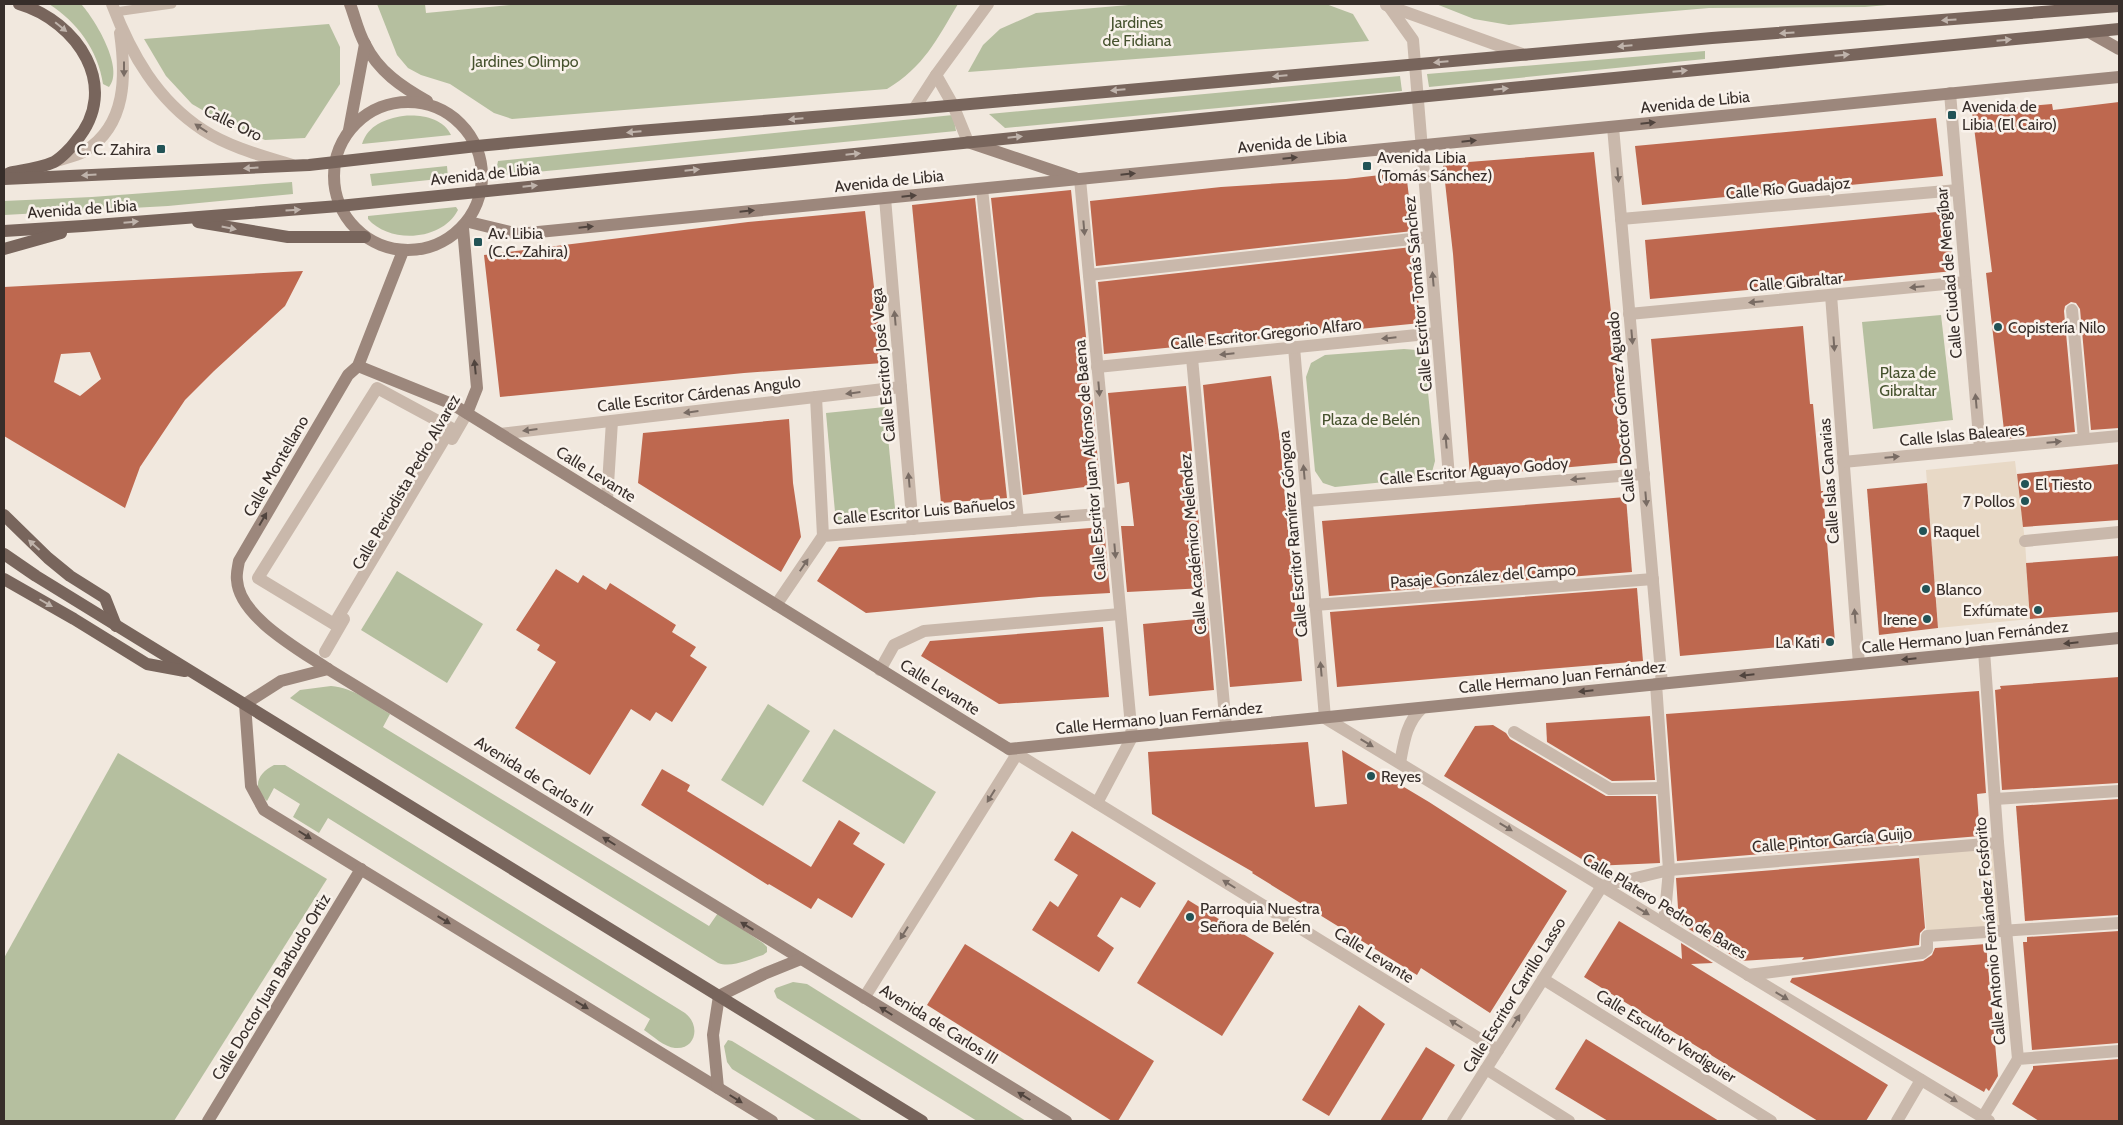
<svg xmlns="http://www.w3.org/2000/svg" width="2123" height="1125" font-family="Cabin,sans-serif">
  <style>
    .green { fill: #b5bf9f }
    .plaza { fill: #e8d9c6 }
    .building { fill: #be684f; fill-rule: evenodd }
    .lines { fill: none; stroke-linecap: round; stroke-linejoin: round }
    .lane { stroke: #c9b8ab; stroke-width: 9 }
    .street { stroke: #c9b8ab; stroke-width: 12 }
    .secondary { stroke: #9c877c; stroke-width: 12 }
    .primary { stroke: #78655c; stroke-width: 12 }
    .oneway { fill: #bfb3ab }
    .oneway2 { fill: #796c64 }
    .oneway3 { fill: #50443e }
    .poi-dot { fill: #225356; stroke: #f9f2eb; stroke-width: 2 }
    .labels { text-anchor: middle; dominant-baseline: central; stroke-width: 5; stroke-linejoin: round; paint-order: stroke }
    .park-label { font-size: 16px; fill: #47532f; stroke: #f9f2eb }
    .street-label { font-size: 16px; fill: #372e2a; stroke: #f9f2eb }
    .poi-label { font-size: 16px; fill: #372e2a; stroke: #f9f2eb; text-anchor: start }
  </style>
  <rect width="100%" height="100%" fill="#f1e8de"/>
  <g class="green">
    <path d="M49,4H81C95,19 125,69 109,87L103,84C98,50 77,22 49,4Z"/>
    <path d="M377,4H425L426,13L520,4H958C937,39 924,67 887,89L512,119L494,113L450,84L421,75L408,68L397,55Z"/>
    <path d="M1140,4H1326L1353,14L1369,41L968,72L983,45L1000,29L1036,13Z"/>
    <path d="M1436,4H1899L1865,7L1709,8L1509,25L1474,19Z"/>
    <path d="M329,24L340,47V84L305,138L265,140L228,125L192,104L166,76L144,39Z"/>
    <path d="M1705,51V59L1429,87L1427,74Z"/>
    <path d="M1400,76L1402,91L1005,128L989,114Z"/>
    <path d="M953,115L956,131L495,176L498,161Z"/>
    <path d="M403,116C420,114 443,118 451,135L362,144C368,125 385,119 403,116Z"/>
    <path d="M447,166L448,178L372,186L370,174Z"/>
    <path d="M292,182L293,194L168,206L4,215V201L92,197Z"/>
    <path d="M456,207L458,210C442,241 390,244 368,219V216Z"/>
    <path d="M1941,315L1953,420L1873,429L1862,322Z"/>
    <path d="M1404,349L1417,350L1425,363L1435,461L1432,472L1425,478L1335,487L1323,483L1315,471L1306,377L1311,363L1325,355Z"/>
    <path d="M885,407L896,518L836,523L826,413Z"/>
    <path d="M397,571L483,624L447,683L361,630Z"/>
    <path d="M331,686C354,688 371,702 390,714L383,727L709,926L718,913L763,943L767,947V952L763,955C750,959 732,968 718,963L290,698L300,690Z"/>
    <path d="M768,704L810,731L763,806L721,780Z"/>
    <path d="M834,729L936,792L904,844L802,781Z"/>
    <path d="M118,753L327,879L174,1121H4V958Z"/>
    <path d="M274,765H285L685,1013C701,1025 696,1050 675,1048C664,1047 653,1036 644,1030L650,1019L328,818L319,833L293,817L300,804L274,788L267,801C251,787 258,773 274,765Z"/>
    <path d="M793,982L807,984L1026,1121H977L777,998L774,991L776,988Z"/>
    <path d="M728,1040L732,1041L863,1121H817L732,1069L727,1062L724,1046Z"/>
  </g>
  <g class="plaza">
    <path d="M2015,461L2025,541L2030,619L1938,628L1926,470Z"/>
    <path d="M1998,843L2007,930L1927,936L1918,849Z"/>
  </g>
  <g class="building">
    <path d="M2119,102V428L2091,430L2080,309L2076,303L2071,302L2065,306L2064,311L2075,432L2005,439L1986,273L1992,272L1972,111L2052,104L2053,110Z"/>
    <path d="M1936,118L1943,176L1642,205L1635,146Z"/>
    <path d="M1594,152L1627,462L1470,476L1453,254L1443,164Z"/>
    <path d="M1406,172L1413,231L1096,266L1090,201L1221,187L1346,179Z"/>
    <path d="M1071,190L1088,356H1084L1088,394H1092L1100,485L1023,495L991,198Z"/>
    <path d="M975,198L1007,498L941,503L912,205Z"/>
    <path d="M865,211L883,363L744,373L500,397L484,255L748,222Z"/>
    <path d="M1947,211L1954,271L1650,299L1645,240Z"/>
    <path d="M1412,247L1421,323L1104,354L1098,282Z"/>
    <path d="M303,271L285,306L214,371L185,400L140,467L125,508L4,436V287ZM90,352L101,379L80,396L54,382L61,354Z"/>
    <path d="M1803,326L1810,404H1813L1821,491H1823L1835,642L1680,656L1651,339Z"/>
    <path d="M1271,376L1280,442L1302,681L1230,687L1203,385Z"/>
    <path d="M1186,386L1205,588L1127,592L1121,526H1134L1129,482L1117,484L1108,393Z"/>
    <path d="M789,419L793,483L801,537L781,572L638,483L643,433Z"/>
    <path d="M2119,464V520L2023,527L2017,474Z"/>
    <path d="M1927,483L1938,628L1879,635L1867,489Z"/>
    <path d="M1626,497L1632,572L1329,596L1322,521Z"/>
    <path d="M1104,527L1110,593L1039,597L866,613L817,581L839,547Z"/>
    <path d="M2119,556V612L2030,619L2026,563Z"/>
    <path d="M556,569L578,583L583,575L606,590L610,583L676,625L672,632L696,647L690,656L707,667L672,722L656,712L650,721L631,709L590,775L515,728L556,662L537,650L540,645L516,630Z"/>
    <path d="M1637,588L1643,661L1337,687L1330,612Z"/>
    <path d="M1208,618L1214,690L1149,696L1143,624Z"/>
    <path d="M1103,627L1109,697L999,704L921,656L930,641Z"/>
    <path d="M2119,677V783L2002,790L1995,690L2001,689L2000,686Z"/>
    <path d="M1979,691L1986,793L1977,794L1980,836L1677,861L1666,714Z"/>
    <path d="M1650,716L1655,780L1612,781L1547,742L1546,723Z"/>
    <path d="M1493,725L1506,733L1510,739L1606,796H1656L1660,863L1593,866L1444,776L1475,726Z"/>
    <path d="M1308,742L1315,807L1347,804L1342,750L1429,802L1567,891L1490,1013L1421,968L1417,975L1252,873L1253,872L1152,814L1148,752Z"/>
    <path d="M662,769L690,785L687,791L811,867L839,820L860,833L853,844L885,864L852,918L818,898L811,909L769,884L768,885L641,805Z"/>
    <path d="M2119,799V915L2025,921L2016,806Z"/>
    <path d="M1072,831L1156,883L1140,908L1121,897L1097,936L1114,948L1099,972L1032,930L1050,901L1058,907L1078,875L1054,860Z"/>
    <path d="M1919,858L1925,928L1920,933L1919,945L1802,960L1804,957L1741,961L1679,923L1676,878Z"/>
    <path d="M1188,900L1274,953L1222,1036L1137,983Z"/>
    <path d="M1619,921L1682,959L1681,943L1713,963L1691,964L1888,1085L1866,1121H1818L1584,977Z"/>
    <path d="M2119,931V1043L2032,1050L2023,942H2027V937Z"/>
    <path d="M965,944L1154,1061L1118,1121H1112L927,1005Z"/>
    <path d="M1986,944L1998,1076L1989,1091L1986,1088L1984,1092L1790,982L1792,978L1923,961L1932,955L1935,948Z"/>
    <path d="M1359,1005L1385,1024L1329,1116L1302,1100Z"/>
    <path d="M1586,1039L1719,1121H1608L1555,1089Z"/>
    <path d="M1426,1047L1455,1065L1421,1121H1380Z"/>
    <path d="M2119,1059V1121H2039L2012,1104L2033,1069V1066Z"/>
  </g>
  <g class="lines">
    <path class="lane" d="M115,12L172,4"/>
    <g class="street">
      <path d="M112,4C131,54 157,100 203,130C229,147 263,156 292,165"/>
      <path d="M1386,5L1525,55"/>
      <path d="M1388,5L1413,40L1450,489"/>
      <path d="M936,75L953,105L968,142"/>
      <path d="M1950,93L1980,449"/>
      <path d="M914,109L936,75L988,4"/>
      <path d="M1613,127L1662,684"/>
      <path d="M56,161C65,158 76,156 85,151C127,125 126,75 120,33"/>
      <path d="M1080,179L1132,737L1097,803"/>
      <path d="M982,189L1018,520"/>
      <path d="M885,198L913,529"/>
      <path d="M1621,219L1958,190"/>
      <path d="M1089,275L1429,237"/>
      <path d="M1831,295L1859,664"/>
      <path d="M2072,310L2084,439"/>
      <path d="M1629,314L1966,282"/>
      <path d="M1294,347L1325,718L1989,1121"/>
      <path d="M1192,358L1226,727"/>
      <path d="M1097,367L1437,333"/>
      <path d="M377,388L451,428L334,624L258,578Z"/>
      <path d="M816,397L823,536"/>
      <path d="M500,434L901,387"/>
      <path d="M452,439L467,413"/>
      <path d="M1843,462L2119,436"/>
      <path d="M607,500L612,421"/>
      <path d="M1307,501L1644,474"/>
      <path d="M2025,541L2119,532"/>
      <path d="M776,605L823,536L1111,513"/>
      <path d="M1315,605L1653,579"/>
      <path d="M1984,651L1998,843L2018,1059"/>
      <path d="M325,652L344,619"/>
      <path d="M880,670L894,645L924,631L1120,614"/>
      <path d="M1656,684L1669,870L1664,924"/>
      <path d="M1514,732L1610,789L1662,788"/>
      <path d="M1009,749L1498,1050"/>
      <path d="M1400,763C1404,742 1406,723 1422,708"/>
      <path d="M1995,799L2119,791"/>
      <path d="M1602,886L1669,870L1998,843"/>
      <path d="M1748,975L1922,953L1927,949V936L2119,923"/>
      <path d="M1543,979L1771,1121"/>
      <path d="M864,998L1017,754"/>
      <path d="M1486,1069L1569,1121"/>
      <path d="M1983,1117L2018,1059L2119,1051"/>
      <path d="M1453,1121L1602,886"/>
      <path d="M1897,1121L1921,1080"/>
    </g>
    <g class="secondary">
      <path d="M350,4C355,17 358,32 365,44C378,71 402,87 427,101"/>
      <path d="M2089,32L2119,49"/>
      <circle cx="408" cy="176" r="74"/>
      <path d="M349,130L365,44"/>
      <path d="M968,142L1075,178"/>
      <path d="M469,222L518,234L2119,77"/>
      <path d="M463,228L477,388L467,413"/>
      <path d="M403,251L358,366L348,375L239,561C238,567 236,574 237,580C239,617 300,650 328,669L1066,1121"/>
      <path d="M358,366L452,404L1009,749L2119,638"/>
      <path d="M328,669L281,681L245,704L251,786L264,810L772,1121"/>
      <path d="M718,1088L713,1035L719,996L764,974L801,959"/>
      <path d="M208,1121L361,869"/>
    </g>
    <g class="primary">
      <path d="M9,173C23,170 41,168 54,162C61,158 71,148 76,141C122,87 77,21 19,4"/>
      <path d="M4,179L309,165L477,146L626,132L914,109L1712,38L2119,6"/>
      <path d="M198,222L288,237H365"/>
      <path d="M4,231L83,226L339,206L1418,97L2119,29"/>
      <path d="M4,249L61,233"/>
      <path d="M4,515L48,558L70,576L105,598L116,626"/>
      <path d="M4,554L36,576L922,1121"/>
      <path d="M4,579L74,619L147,664L185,671"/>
    </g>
  </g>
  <defs><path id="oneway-solid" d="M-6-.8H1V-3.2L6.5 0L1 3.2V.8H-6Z" transform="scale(1.25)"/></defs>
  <g class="oneway">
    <use href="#oneway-solid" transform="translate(1949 20) rotate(176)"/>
    <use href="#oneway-solid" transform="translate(61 27) rotate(39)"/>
    <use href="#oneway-solid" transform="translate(1787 33) rotate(176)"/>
    <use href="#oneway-solid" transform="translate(2004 40) rotate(-5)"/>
    <use href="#oneway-solid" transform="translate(1625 46) rotate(175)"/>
    <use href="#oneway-solid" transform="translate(1842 55) rotate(-5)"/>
    <use href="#oneway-solid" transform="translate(1441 62) rotate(175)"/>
    <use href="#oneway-solid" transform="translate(1680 71) rotate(-5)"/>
    <use href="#oneway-solid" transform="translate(1280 76) rotate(175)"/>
    <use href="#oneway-solid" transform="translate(1501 89) rotate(-6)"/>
    <use href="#oneway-solid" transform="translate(1118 90) rotate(175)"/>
    <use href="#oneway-solid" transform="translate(796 119) rotate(175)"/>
    <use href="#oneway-solid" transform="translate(634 132) rotate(175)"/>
    <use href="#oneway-solid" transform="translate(1015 137) rotate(-6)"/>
    <use href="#oneway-solid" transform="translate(853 154) rotate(-6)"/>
    <use href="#oneway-solid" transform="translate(251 168) rotate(177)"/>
    <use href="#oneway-solid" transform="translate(692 170) rotate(-6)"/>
    <use href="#oneway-solid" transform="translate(89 175) rotate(177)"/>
    <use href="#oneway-solid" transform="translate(530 186) rotate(-6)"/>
    <use href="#oneway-solid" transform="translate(293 210) rotate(-4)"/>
    <use href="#oneway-solid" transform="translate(131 222) rotate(-5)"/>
    <use href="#oneway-solid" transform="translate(229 228) rotate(11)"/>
    <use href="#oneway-solid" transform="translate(34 545) rotate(-138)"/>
    <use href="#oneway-solid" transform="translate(46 603) rotate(30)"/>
  </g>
  <g class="oneway2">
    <use href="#oneway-solid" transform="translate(124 69) rotate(90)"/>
    <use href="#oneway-solid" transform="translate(201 128) rotate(-147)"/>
    <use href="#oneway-solid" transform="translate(1618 175) rotate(85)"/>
    <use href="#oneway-solid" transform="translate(1084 228) rotate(85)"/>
    <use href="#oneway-solid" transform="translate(1433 279) rotate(-95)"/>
    <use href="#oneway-solid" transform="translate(1917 287) rotate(175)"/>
    <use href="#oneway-solid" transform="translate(1756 302) rotate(175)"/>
    <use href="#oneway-solid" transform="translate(895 318) rotate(-95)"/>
    <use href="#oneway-solid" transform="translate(1632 337) rotate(85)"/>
    <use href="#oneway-solid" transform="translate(1389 338) rotate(174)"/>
    <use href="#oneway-solid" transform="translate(1834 344) rotate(86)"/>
    <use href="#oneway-solid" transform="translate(1227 354) rotate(174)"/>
    <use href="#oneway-solid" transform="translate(1099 389) rotate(85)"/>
    <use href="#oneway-solid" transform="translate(853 393) rotate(173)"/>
    <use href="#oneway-solid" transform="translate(1976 401) rotate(-95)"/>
    <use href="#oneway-solid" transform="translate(691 412) rotate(173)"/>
    <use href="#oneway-solid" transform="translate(530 430) rotate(173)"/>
    <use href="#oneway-solid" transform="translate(1446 441) rotate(-95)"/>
    <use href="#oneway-solid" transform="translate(2054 442) rotate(-5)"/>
    <use href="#oneway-solid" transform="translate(1892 457) rotate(-5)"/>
    <use href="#oneway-solid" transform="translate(1304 472) rotate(-95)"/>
    <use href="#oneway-solid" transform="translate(1578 479) rotate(175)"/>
    <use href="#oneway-solid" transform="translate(909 480) rotate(-95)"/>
    <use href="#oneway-solid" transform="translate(1646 499) rotate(85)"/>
    <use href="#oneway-solid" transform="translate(1062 517) rotate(175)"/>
    <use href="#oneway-solid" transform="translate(1115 551) rotate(85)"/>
    <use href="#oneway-solid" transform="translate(804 565) rotate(-56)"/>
    <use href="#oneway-solid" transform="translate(1855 616) rotate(-95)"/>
    <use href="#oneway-solid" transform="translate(1321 669) rotate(-95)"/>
    <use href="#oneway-solid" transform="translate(1367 743) rotate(31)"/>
    <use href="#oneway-solid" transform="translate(991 796) rotate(122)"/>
    <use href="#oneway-solid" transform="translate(1506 827) rotate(31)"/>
    <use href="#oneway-solid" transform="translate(1229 884) rotate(-148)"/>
    <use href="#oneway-solid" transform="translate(1643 911) rotate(31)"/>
    <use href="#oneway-solid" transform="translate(904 933) rotate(122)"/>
    <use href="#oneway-solid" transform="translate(1782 996) rotate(31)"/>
    <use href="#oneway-solid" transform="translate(1516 1021) rotate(-58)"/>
    <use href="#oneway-solid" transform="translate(1456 1024) rotate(-148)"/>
    <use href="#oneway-solid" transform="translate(1951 1098) rotate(31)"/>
  </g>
  <g class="oneway3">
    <use href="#oneway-solid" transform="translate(1648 123) rotate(-6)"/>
    <use href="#oneway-solid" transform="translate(1469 141) rotate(-6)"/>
    <use href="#oneway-solid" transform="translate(1290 158) rotate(-6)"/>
    <use href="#oneway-solid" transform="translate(1128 174) rotate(-6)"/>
    <use href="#oneway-solid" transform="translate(909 196) rotate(-6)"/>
    <use href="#oneway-solid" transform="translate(747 211) rotate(-6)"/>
    <use href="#oneway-solid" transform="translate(586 227) rotate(-6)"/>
    <use href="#oneway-solid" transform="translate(475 367) rotate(-96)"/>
    <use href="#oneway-solid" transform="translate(263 519) rotate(-60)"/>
    <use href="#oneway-solid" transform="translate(2071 643) rotate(174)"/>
    <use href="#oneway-solid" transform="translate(1909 659) rotate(174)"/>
    <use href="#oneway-solid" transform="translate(1747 675) rotate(174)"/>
    <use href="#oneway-solid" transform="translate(1586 691) rotate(174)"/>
    <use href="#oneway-solid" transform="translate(305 835) rotate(32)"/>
    <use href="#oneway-solid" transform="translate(609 841) rotate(-148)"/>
    <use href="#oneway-solid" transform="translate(444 920) rotate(31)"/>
    <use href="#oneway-solid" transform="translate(747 926) rotate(-149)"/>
    <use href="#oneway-solid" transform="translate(582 1005) rotate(31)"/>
    <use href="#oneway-solid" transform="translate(886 1011) rotate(-148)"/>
    <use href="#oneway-solid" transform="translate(1024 1096) rotate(-148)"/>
    <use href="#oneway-solid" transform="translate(736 1099) rotate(32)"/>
  </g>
  <g class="poi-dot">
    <rect x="1947" y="110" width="10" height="10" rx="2.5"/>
    <rect x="156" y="144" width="10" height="10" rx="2.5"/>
    <rect x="1362" y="161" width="10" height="10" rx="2.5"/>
    <rect x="473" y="237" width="10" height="10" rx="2.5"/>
    <circle cx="1998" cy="327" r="5"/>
    <circle cx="2025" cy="484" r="5"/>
    <circle cx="2025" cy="501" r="5"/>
    <circle cx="1923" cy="531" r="5"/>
    <circle cx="1926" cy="589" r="5"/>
    <circle cx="2038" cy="610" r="5"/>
    <circle cx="1927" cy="619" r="5"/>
    <circle cx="1830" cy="642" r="5"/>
    <circle cx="1371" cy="776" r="5"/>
    <circle cx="1190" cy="917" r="5"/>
  </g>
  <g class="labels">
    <g class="park-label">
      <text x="1137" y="22">Jardines<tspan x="1137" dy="18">de Fidiana</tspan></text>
      <text x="525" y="61">Jardines Olimpo</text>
      <text x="1908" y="372">Plaza de<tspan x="1908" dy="18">Gibraltar</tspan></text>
      <text x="1371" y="419">Plaza de Belén</text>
    </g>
    <g class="street-label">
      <text transform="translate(1695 102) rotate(-6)">Avenida de Libia</text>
      <text transform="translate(233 123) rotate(26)">Calle Oro</text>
      <text transform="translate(1292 142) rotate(-6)">Avenida de Libia</text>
      <text transform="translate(485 174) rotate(-6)">Avenida de Libia</text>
      <text transform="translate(889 181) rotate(-6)">Avenida de Libia</text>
      <text transform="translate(1788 188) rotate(-5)">Calle Río Guadajoz</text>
      <text transform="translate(82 209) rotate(-4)">Avenida de Libia</text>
      <text transform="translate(1949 273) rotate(-95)">Calle Ciudad de Mengíbar</text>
      <text transform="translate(1796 282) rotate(-5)">Calle Gibraltar</text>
      <text transform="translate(1418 294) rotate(-95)">Calle Escritor Tomás Sánchez</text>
      <text transform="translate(1266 334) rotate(-6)">Calle Escritor Gregorio Alfaro</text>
      <text transform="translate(883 365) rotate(-95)">Calle Escritor José Vega</text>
      <text transform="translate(699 394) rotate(-7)">Calle Escritor Cárdenas Angulo</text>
      <text transform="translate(1621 407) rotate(-95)">Calle Doctor Gómez Aguado</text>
      <text transform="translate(1962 435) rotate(-5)">Calle Islas Baleares</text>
      <text transform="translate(1090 460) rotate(-95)">Calle Escritor Juan Alfonso de Baena</text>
      <text transform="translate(276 466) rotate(-60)">Calle Montellano</text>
      <text transform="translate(1474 471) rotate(-5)">Calle Escritor Aguayo Godoy</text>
      <text transform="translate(596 474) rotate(32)">Calle Levante</text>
      <text transform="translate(1829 481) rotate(-94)">Calle Islas Canarias</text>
      <text transform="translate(406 482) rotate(-60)">Calle Periodista Pedro Alvarez</text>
      <text transform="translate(924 511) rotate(-5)">Calle Escritor Luis Bañuelos</text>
      <text transform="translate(1293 534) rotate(-95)">Calle Escritor Ramírez Góngora</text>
      <text transform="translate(1193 544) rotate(-95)">Calle Académico Meléndez</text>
      <text transform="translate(1483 576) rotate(-4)">Pasaje González del Campo</text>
      <text transform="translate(1965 637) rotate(-6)">Calle Hermano Juan Fernández</text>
      <text transform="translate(1562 677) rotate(-6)">Calle Hermano Juan Fernández</text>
      <text transform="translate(940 687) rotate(32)">Calle Levante</text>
      <text transform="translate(1159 718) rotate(-6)">Calle Hermano Juan Fernández</text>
      <text transform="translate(534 776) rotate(32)">Avenida de Carlos III</text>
      <text transform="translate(1832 840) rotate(-5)">Calle Pintor García Guijo</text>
      <text transform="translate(1665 906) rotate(31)">Calle Platero Pedro de Bares</text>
      <text transform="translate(1990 931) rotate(-95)">Calle Antonio Fernández Fosforito</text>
      <text transform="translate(1374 955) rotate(32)">Calle Levante</text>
      <text transform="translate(271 987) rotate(-59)">Calle Doctor Juan Barbudo Ortiz</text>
      <text transform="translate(1514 995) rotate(-58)">Calle Escritor Carrillo Lasso</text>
      <text transform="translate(939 1024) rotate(32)">Avenida de Carlos III</text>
      <text transform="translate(1666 1036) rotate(32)">Calle Escultor Verdiguier</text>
    </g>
    <g class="poi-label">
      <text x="1962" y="106">Avenida de<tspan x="1962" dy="18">Libia (El Cairo)</tspan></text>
      <text x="151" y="149" text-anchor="end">C. C. Zahira</text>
      <text x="1377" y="157">Avenida Libia<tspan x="1377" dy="18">(Tomás Sánchez)</tspan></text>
      <text x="488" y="233">Av. Libia<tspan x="488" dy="18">(C.C. Zahira)</tspan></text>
      <text x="2008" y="327">Copistería Nilo</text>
      <text x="2035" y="484">El Tiesto</text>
      <text x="2015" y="501" text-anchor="end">7 Pollos</text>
      <text x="1933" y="531">Raquel</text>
      <text x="1936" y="589">Blanco</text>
      <text x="2028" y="610" text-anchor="end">Exfúmate</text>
      <text x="1917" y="619" text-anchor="end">Irene</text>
      <text x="1820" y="642" text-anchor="end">La Kati</text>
      <text x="1381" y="776">Reyes</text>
      <text x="1200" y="908">Parroquia Nuestra<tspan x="1200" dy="18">Señora de Belén</tspan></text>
    </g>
  </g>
  <rect width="2123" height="1125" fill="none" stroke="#372e2a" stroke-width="10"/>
</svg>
